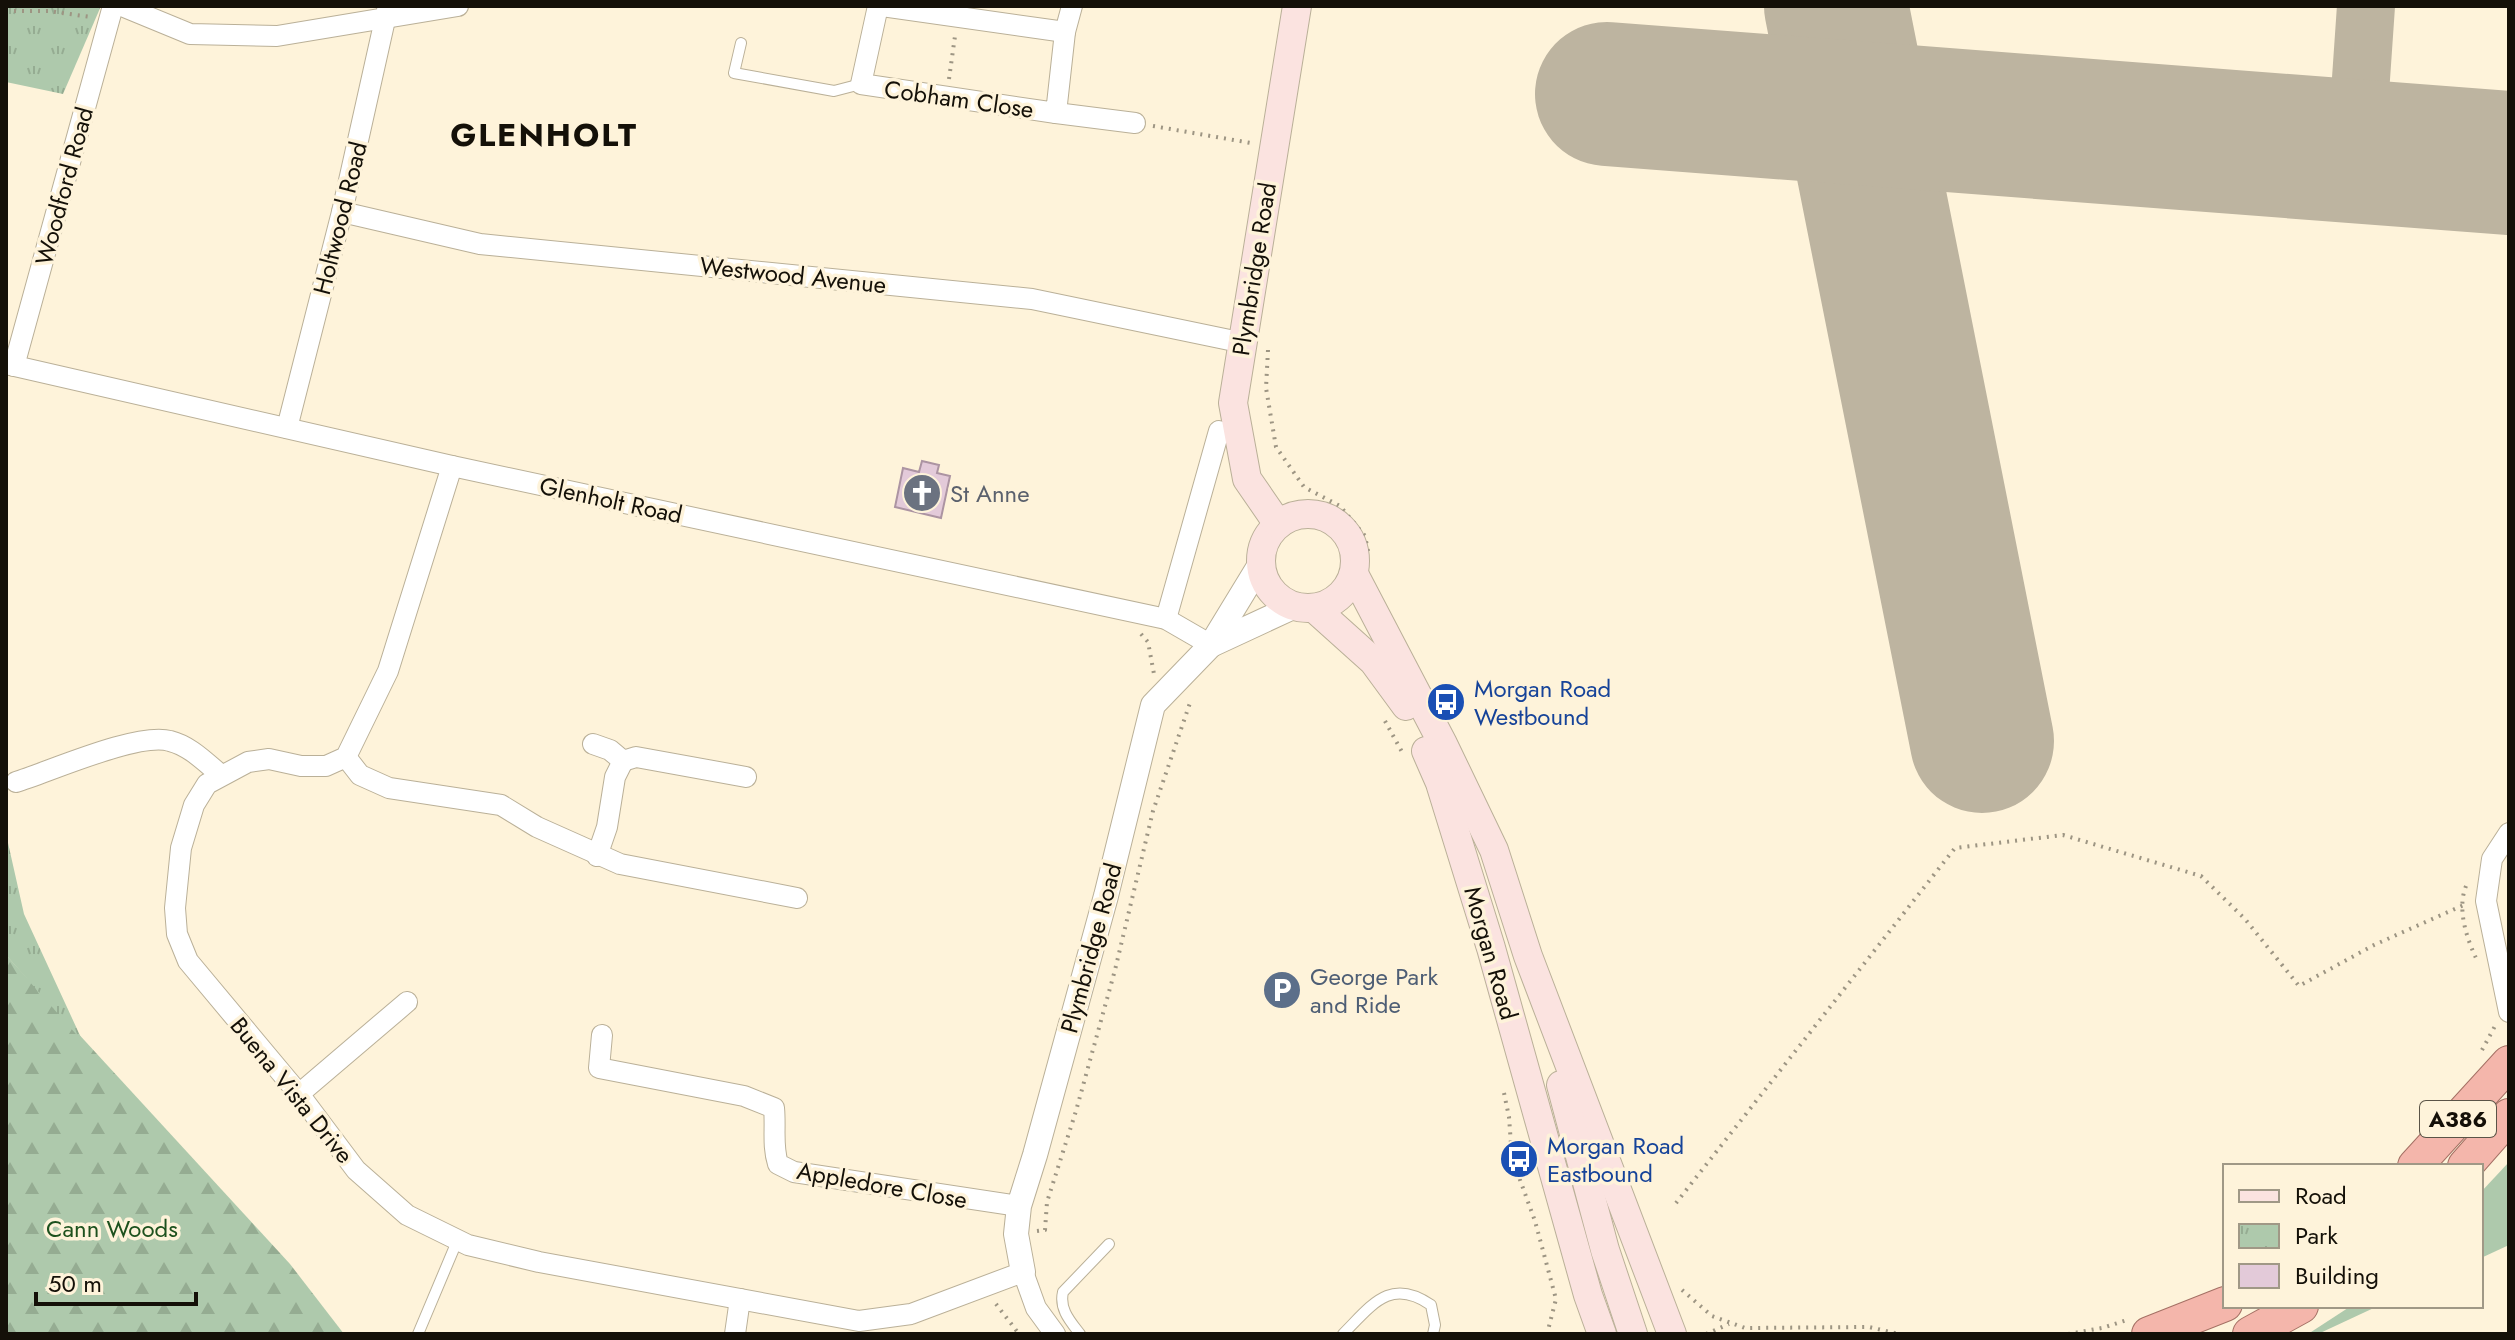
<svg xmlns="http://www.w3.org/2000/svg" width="2515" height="1340" font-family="Jost,sans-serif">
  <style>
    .grass { fill: #aec9ac }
    .forest { fill: url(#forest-firs) }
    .park { fill: url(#park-tufts) }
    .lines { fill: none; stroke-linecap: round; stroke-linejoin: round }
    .taxiway { stroke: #bdb4a0; stroke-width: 58 }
    .runway { stroke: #bdb4a0; stroke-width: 144 }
    .building { fill: #e3cad9; stroke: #ac94a2; stroke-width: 2 }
    .service-casing { stroke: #bab098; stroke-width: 12 }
    .minor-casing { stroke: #bab098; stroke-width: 22 }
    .tertiary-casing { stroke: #bab098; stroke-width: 26 }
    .secondary-casing { stroke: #bab098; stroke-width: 30 }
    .trunk-casing { stroke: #a47064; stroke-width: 36 }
    .path { stroke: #9d9583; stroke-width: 4; stroke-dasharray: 2 6; stroke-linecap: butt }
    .service { stroke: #fff; stroke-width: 10 }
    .minor { stroke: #fff; stroke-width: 20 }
    .tertiary { stroke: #fff; stroke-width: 24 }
    .secondary { stroke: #fbe3e0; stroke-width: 28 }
    .trunk { stroke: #f4b6ab; stroke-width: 34 }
    .labels { text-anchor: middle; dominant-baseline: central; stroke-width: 7; stroke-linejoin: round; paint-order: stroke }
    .shield { fill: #fef3da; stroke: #5a5447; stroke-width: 2 }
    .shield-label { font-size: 22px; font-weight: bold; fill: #141008 }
    .street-label { font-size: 24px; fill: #141008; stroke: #fef3da }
    .worship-label { font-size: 24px; fill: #5b616d; stroke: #fef3da; text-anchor: start }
    .transit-label { font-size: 24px; fill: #164399; stroke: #fef3da; text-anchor: start }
    .service-label { font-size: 24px; fill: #4e5e75; stroke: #fef3da; text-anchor: start }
    .park-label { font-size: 24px; fill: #1d511d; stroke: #fef3da }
    .district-label { font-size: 32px; font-weight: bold; letter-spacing: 2px; fill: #141008; stroke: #fef3da }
  </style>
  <defs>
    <pattern id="forest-firs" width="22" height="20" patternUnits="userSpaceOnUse" patternTransform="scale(2)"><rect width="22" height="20" fill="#aec9ac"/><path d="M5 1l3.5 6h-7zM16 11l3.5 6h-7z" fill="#95ac92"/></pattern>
    <pattern id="park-tufts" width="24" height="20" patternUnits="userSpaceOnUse" patternTransform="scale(2)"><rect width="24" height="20" fill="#aec9ac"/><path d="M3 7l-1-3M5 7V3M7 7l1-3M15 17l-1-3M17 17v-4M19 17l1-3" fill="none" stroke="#95ac92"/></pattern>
  </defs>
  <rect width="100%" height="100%" fill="#fef3da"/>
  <g class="grass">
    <path d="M2509,1162V1245L2481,1258V1192Z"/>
    <path d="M2351,1306H2378L2318,1334H2308Z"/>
  </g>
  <path class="forest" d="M6,955L290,1264L344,1334H6Z"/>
  <g class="park">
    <path d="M6,6H101L63,94L6,82Z"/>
    <path d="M6,834L24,914L83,1042L6,955Z"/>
  </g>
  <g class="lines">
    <path class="taxiway" d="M2356,151L2366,6"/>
    <g class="runway">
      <path d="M1836,6L1982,741"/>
      <path d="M1607,94L2509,163"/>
    </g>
  </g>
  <path class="building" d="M922,461L939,465L937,473L950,476L941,518L895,507L903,468L919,472Z"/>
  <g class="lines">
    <g class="service-casing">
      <g id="service">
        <path d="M741,43L734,73L834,91L861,84"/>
        <path d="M418,1334L458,1239"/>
        <path d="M1080,1334C1070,1321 1059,1309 1063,1292L1109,1244"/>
        <path d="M1343,1334C1372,1305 1390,1277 1431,1305L1435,1325L1433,1334"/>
      </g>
    </g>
    <g class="minor-casing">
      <g id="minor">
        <path d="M122,6L190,34L277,36L458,6"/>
        <path d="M878,6L861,84L1056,113L1065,32L1072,6"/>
        <path d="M882,6L1065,32"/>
        <path d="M1056,113L1135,123"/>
        <path d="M342,212L480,244L1032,299L1244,343"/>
        <path d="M6,364L452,466L1166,619L1211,645"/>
        <path d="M14,366L113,6"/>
        <path d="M287,428L342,212L388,6"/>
        <path d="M452,466L388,671L346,757L326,766H301L269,759L248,762L207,784L194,805L181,848L175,908L177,934L188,961L299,1094L356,1170L407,1215L468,1245L539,1262L859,1321L911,1314L1023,1272L1036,1308L1055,1334"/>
        <path d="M1166,619L1219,431"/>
        <path d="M593,744L610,750L623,761L636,757L746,777"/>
        <path d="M346,757L360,775L389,788L501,805L537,827L620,864L797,898"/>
        <path d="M16,782C51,771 138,732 170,741C190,746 205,762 221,775"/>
        <path d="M2509,833L2492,859L2486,901L2509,1012"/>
        <path d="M597,856L607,827L615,777L623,761"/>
        <path d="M602,1035L599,1068L744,1096L774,1108C776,1128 772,1145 778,1164L794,1172L1019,1206"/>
        <path d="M299,1094L407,1002"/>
        <path d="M735,1334L740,1299"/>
      </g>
    </g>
    <g class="tertiary-casing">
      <g id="tertiary">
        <path d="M1211,645L1295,606"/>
        <path d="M1023,1272L1016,1234L1019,1206L1035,1155L1106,896L1153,705L1211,645L1261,563"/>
      </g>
    </g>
    <g class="secondary-casing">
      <g id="secondary">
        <circle cx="1308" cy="561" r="47"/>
        <path d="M1278,524L1247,479L1233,403L1297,6"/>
        <path d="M1354,574L1443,744L1494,850L1528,956L1672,1334"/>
        <path d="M1314,608L1373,661L1406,706"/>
        <path d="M1426,751L1440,783L1491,948L1588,1295L1602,1334"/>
        <path d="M1561,1085L1605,1250L1633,1334"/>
      </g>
    </g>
    <g class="trunk-casing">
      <g id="trunk">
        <path d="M2415,1166L2509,1063"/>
        <path d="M2465,1166L2509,1116"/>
        <path d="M2149,1334L2225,1304"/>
        <path d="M2250,1334L2301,1306"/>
      </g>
    </g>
    <g class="path">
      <path d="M6,11H48L91,17"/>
      <path d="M949,79L955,36"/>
      <path d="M1153,126L1251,143"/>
      <path d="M1268,350L1266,388L1276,447L1304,487L1340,506L1365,536L1369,556"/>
      <path d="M1141,634L1148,642L1154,674"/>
      <path d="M1385,721L1402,752"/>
      <path d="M2466,886C2457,908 2466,937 2476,958"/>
      <path d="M2482,1050L2495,1026"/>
      <path d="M1504,1093L1509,1117L1512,1158L1535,1221L1556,1299L1547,1334"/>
      <path d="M1676,1203L1955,848L2063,835L2201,876L2245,919L2299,986L2374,945L2466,904"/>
      <path d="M1037,1231L1045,1230L1047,1202L1076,1111L1115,970L1153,811L1191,700"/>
      <path d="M1682,1290L1712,1316L1745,1328L1869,1327L1899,1334"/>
      <path d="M996,1304L1019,1334"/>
      <path d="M1706,1334L1729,1324"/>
      <path d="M2068,1334L2102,1328L2127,1320"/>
    </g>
    <use href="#service" class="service"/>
    <use href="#minor" class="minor"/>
    <use href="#tertiary" class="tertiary"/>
    <use href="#secondary" class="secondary"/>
    <use href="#trunk" class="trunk"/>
  </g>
  <defs>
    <g id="church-disc" transform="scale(2)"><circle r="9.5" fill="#6b7280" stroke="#fef3da"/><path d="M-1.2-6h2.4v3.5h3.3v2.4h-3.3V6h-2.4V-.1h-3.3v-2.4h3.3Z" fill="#fff"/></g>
    <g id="bus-disc" transform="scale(2)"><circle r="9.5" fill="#1a4fb4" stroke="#fef3da"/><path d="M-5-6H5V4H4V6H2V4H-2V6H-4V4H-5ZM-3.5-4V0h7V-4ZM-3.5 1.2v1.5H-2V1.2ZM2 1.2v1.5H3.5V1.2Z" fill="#fff"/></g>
    <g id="parking-disc" transform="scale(2)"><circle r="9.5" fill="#5c6f8a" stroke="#fef3da"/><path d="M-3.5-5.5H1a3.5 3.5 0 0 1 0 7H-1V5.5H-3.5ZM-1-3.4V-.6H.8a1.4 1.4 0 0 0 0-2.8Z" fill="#fff"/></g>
  </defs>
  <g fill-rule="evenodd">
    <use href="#church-disc" x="922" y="493"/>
    <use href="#bus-disc" x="1446" y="702"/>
    <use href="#parking-disc" x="1282" y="990"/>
    <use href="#bus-disc" x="1519" y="1159"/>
  </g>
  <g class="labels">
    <rect class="shield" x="2420" y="1101" width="76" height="36" rx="6"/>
    <g class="shield-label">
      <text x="2458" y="1119">A386</text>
    </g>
    <g class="street-label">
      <text transform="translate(959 99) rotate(8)">Cobham Close</text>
      <text transform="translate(64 186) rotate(-75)">Woodford Road</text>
      <text transform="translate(340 218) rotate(-76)">Holtwood Road</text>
      <text transform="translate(1254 269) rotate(-81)">Plymbridge Road</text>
      <text transform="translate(793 275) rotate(6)">Westwood Avenue</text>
      <text transform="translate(611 500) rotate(12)">Glenholt Road</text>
      <text transform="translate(1091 948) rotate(-75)">Plymbridge Road</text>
      <text transform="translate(1491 953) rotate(74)">Morgan Road</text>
      <text transform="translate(292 1090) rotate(51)">Buena Vista Drive</text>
      <text transform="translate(882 1185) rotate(10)">Appledore Close</text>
    </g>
    <g class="worship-label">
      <text x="950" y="493">St Anne</text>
    </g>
    <g class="transit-label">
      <text x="1474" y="688">Morgan Road<tspan x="1474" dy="28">Westbound</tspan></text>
      <text x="1547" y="1145">Morgan Road<tspan x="1547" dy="28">Eastbound</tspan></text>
    </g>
    <g class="service-label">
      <text x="1310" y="976">George Park<tspan x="1310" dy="28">and Ride</tspan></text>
    </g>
    <g class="park-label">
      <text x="112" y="1228">Cann Woods</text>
    </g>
    <g class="district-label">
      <text x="544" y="135">GLENHOLT</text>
    </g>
  </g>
  <rect width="2515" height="1340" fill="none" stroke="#141008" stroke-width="16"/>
  <rect x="2223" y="1164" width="260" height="144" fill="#fef3da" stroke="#a09886" stroke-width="2"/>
  <rect x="2239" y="1190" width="40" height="12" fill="#fbe3e0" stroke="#a09886" stroke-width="2"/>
  <text x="2295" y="1204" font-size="24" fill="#141008">Road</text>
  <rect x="2239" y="1224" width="40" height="24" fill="url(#park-tufts)" stroke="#a09886" stroke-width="2"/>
  <text x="2295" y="1244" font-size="24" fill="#141008">Park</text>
  <rect x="2239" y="1264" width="40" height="24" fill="#e3cad9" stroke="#a09886" stroke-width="2"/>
  <text x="2295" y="1284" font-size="24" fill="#141008">Building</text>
  <path d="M36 1292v12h160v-12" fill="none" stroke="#141008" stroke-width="4"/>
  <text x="48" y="1292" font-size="24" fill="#141008" stroke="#fef3da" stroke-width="6" paint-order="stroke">50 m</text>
</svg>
